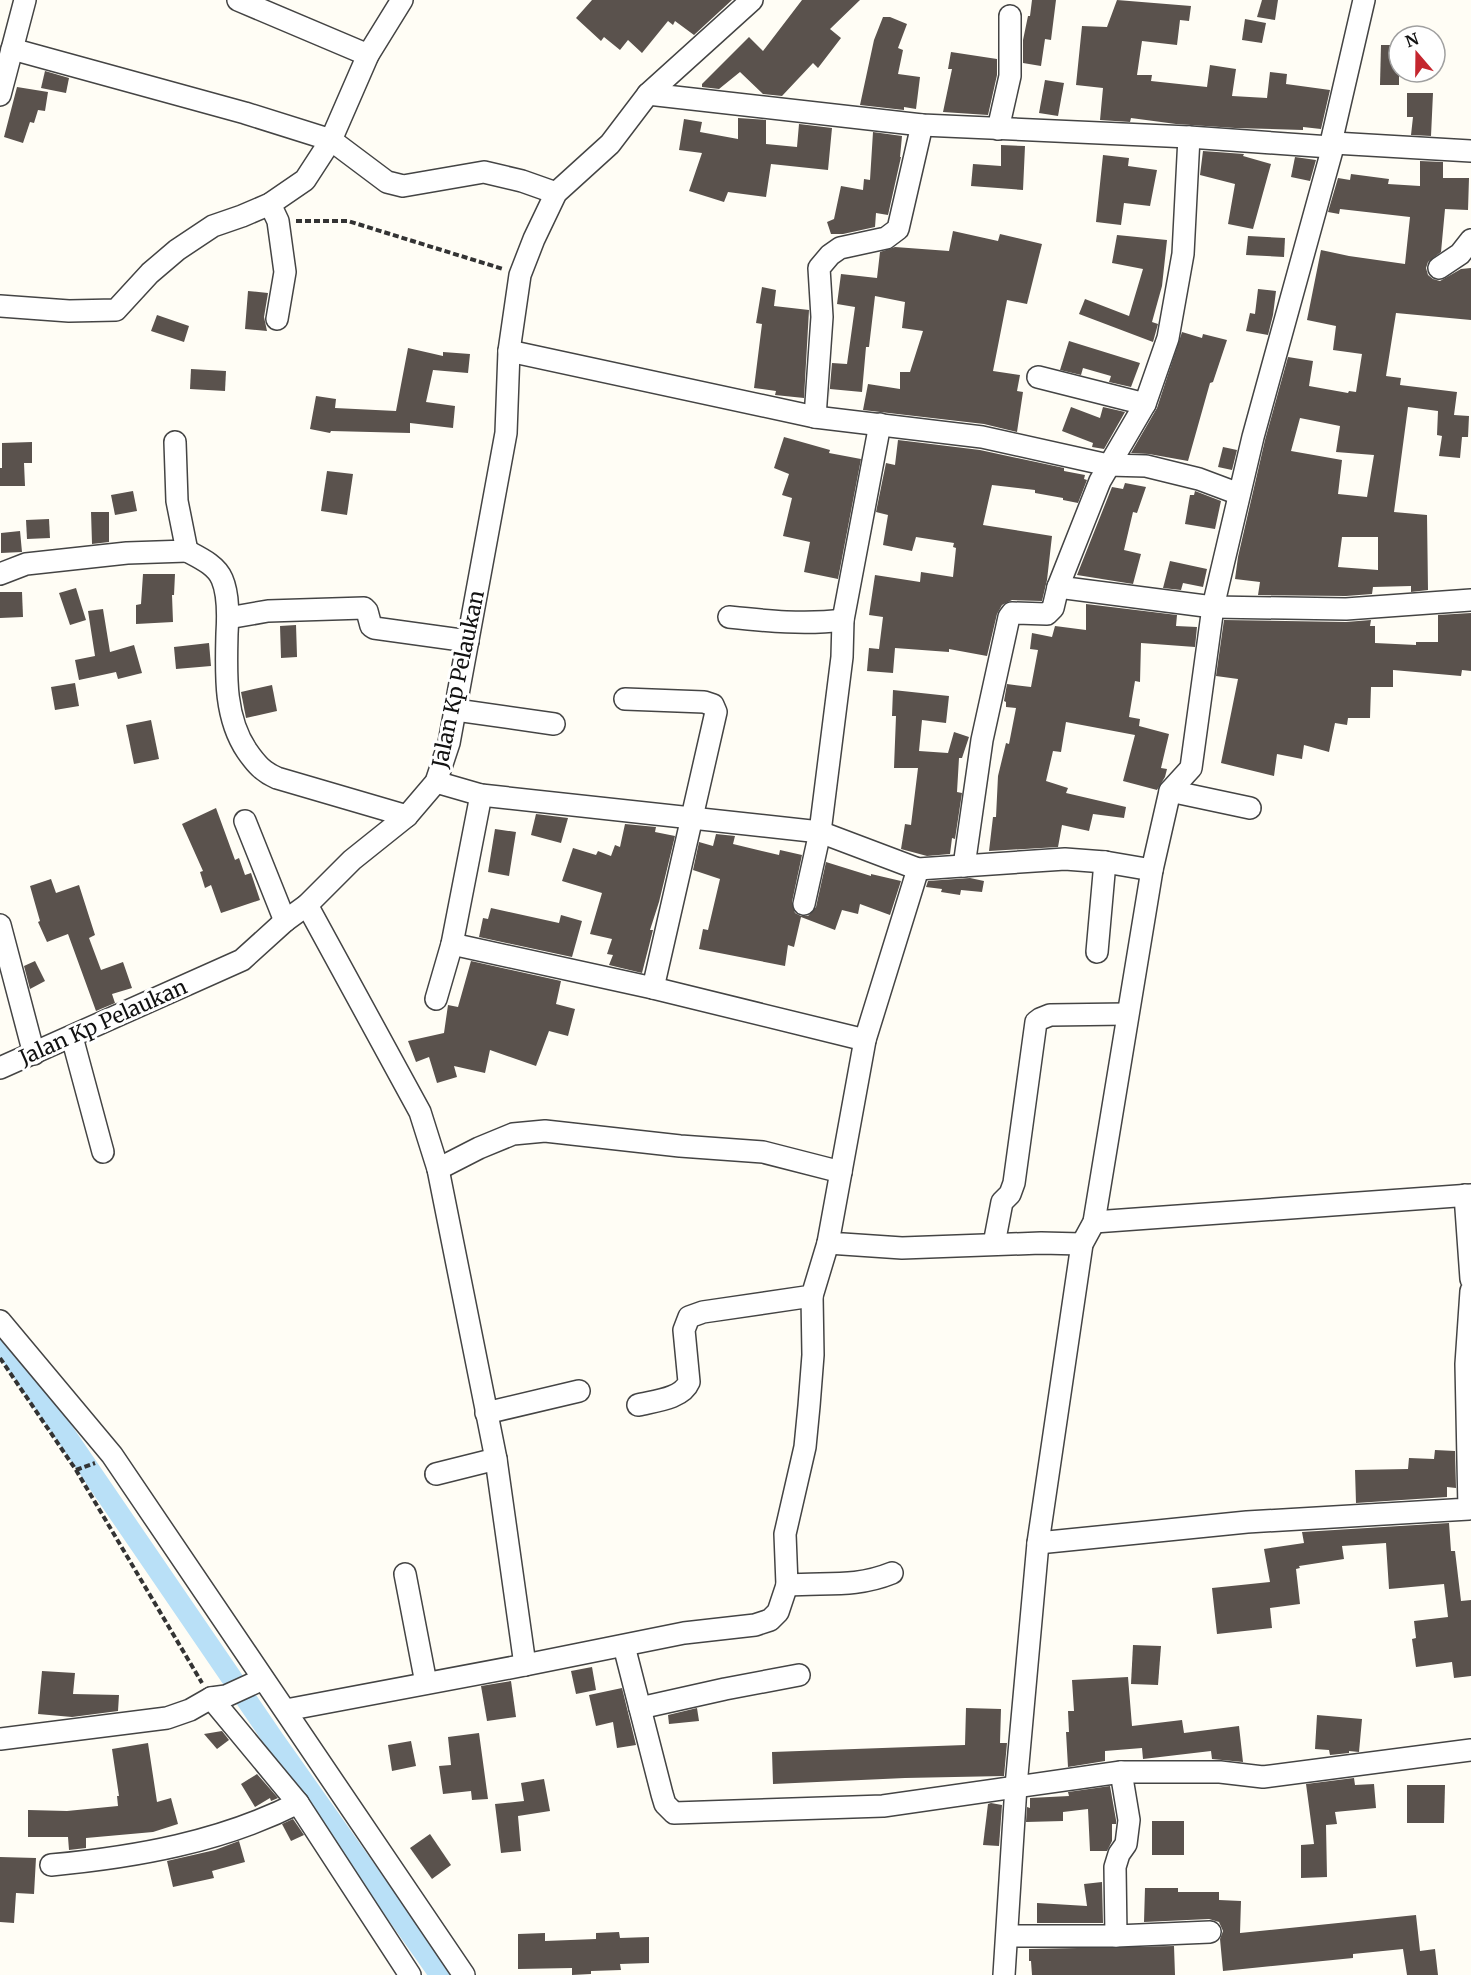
<svg xmlns="http://www.w3.org/2000/svg" width="1471" height="1975" font-family="Merriweather,serif">
  <style>
    .lines { fill: none; stroke-linecap: round; stroke-linejoin: round }
    .canal { stroke: #b9e0f7; stroke-width: 21 }
    .building { fill: #5a524d; fill-rule: evenodd }
    .minor-casing { stroke: #444; stroke-width: 24 }
    .path { stroke: #333; stroke-width: 4; stroke-dasharray: 6 3; stroke-linecap: butt }
    .minor { stroke: #fff; stroke-width: 21 }
    .labels { text-anchor: middle; dominant-baseline: central; stroke-width: 6; stroke-linejoin: round; paint-order: stroke }
    .street-label { font-size: 21px; fill: #111; stroke: #fff }
  </style>
  <rect width="100%" height="100%" fill="#fffdf5"/>
  <g class="lines">
    <path class="canal" d="M0,1339L274,1740L440,1975"/>
  </g>
  <g class="building">
    <path d="M592,0H732L694,35L675,21L673,25L668,21L642,53L628,40L620,50L604,37L601,41L576,18Z"/>
    <path d="M802,0H860L830,29L841,38L818,68L813,63L782,96L763,94L740,72L719,89L702,87V84L749,37L763,51Z"/>
    <path d="M1032,0H1056L1051,40L1045,39L1041,66L1023,63V40L1028,16H1030Z"/>
    <path d="M1117,0L1191,6L1189,21L1180,20L1177,45L1142,41L1137,75H1152L1151,81L1207,87L1210,65L1236,69L1232,96L1267,98L1270,72L1287,74L1286,84L1330,90L1321,129L1303,127V130L1235,128L1176,124L1131,118L1130,122L1100,120L1103,88L1076,85L1082,26L1107,27Z"/>
    <path d="M1262,0H1278L1275,20L1257,17Z"/>
    <path d="M883,17H890L907,24L898,48L903,50L898,74L920,77L916,109L904,107V110L860,105L874,40Z"/>
    <path d="M1245,19L1266,23L1262,43L1242,40Z"/>
    <path d="M1381,45H1399V85H1380Z"/>
    <path d="M951,52L997,59V75L988,115L943,112L952,69H948Z"/>
    <path d="M45,71L69,78L66,93L41,88Z"/>
    <path d="M1045,80L1064,83L1058,116L1039,113Z"/>
    <path d="M17,87L48,92L45,111L38,110L34,123L30,122L23,143L4,137Z"/>
    <path d="M1407,93H1433L1431,136L1411,135L1413,117H1407Z"/>
    <path d="M738,118L766,120V144L797,147L799,124L832,128L828,170L771,164L766,197L728,192L724,202L689,191L702,153L679,150L684,119L702,122L700,132L738,139Z"/>
    <path d="M873,132L902,136L900,157H901L888,215L876,213L875,227L843,234H831L827,222L834,219L841,186L863,190L864,179L870,180Z"/>
    <path d="M1001,145L1025,146L1023,190L971,186L973,164L1001,166Z"/>
    <path d="M1203,151L1244,154L1243,156L1271,164L1253,229L1228,224L1235,184L1200,175Z"/>
    <path d="M1103,155L1129,158L1128,166L1157,170L1150,206L1124,203L1121,225L1096,222Z"/>
    <path d="M1295,157L1316,160L1310,181L1291,177Z"/>
    <path d="M1420,161L1443,162V178H1469L1468,210L1445,209L1441,252L1428,262L1426,268L1428,275L1433,279L1440,281L1461,269L1471,268V320L1396,313L1386,376L1401,378L1400,385L1457,392L1454,415L1469,416L1468,437H1462L1460,458L1439,456L1442,436L1437,435L1438,411L1408,407L1394,512L1427,515L1428,590L1411,592V586L1373,587L1372,594L1346,596L1258,595L1260,582L1235,579L1238,557L1265,440L1288,357L1313,361L1309,386L1348,393L1349,391L1356,392L1362,354L1333,350L1336,326L1307,320L1321,250L1349,256L1405,264L1410,217L1340,209L1339,214L1328,212L1338,178L1350,180L1351,174L1389,179L1388,184L1420,186ZM1300,418L1340,426L1336,452L1374,455L1367,497L1338,494L1342,460L1291,451ZM1342,537H1378V570L1338,567Z"/>
    <path d="M953,231L998,241L1000,234L1042,244L1027,304L1007,300L993,371L1020,375L1017,391L1023,392L1017,432L984,424L863,410L868,384L900,389V372H910L923,331L902,328L905,302L875,296L869,347H866L862,392L830,389L829,398L832,363L847,364L855,307L837,304L841,274L877,278L880,252L895,247L949,251Z"/>
    <path d="M1117,235L1167,240L1162,286L1152,322L1158,324L1153,342L1079,314L1085,299L1129,316L1143,269L1112,263Z"/>
    <path d="M1248,236L1285,238L1284,257L1246,255Z"/>
    <path d="M762,287L776,290L774,306L809,310L804,398L775,395L776,391L754,388L762,324L756,323Z"/>
    <path d="M1258,289L1276,291L1273,315L1268,335L1246,331L1250,313L1255,314Z"/>
    <path d="M248,291L268,293L264,317L267,331L245,329Z"/>
    <path d="M157,315L189,326L184,342L151,331Z"/>
    <path d="M1182,332L1202,338L1203,334L1227,340L1213,382L1210,383L1188,461L1149,454L1131,453L1157,408Z"/>
    <path d="M1069,341L1140,363L1131,387L1109,382L1111,376L1083,368L1081,375L1060,370Z"/>
    <path d="M408,348L443,356V352L470,354L468,373L433,370L426,402L455,406L453,428L410,423V433L331,431L330,433L310,429L316,396L336,399L335,408L396,411Z"/>
    <path d="M191,369L226,371L225,391L190,389Z"/>
    <path d="M1071,407L1100,418L1103,407L1125,412L1104,449L1092,447L1093,443L1062,431Z"/>
    <path d="M784,437L830,450L829,453L861,459L838,579L804,572L810,542L783,536L792,498L782,495L789,474L774,468Z"/>
    <path d="M898,440L980,450L1064,468V471L1085,475L1084,479L1087,480L1078,503L1063,500V498L1035,493V490L992,485L983,525L1052,536L1047,580L1042,601L1012,600L1002,605L997,614L987,656L949,649V652L895,648L893,673L867,671L869,648L879,649L883,617L869,615L875,575L920,582L921,572L953,577L956,548L953,547L954,543L916,537L912,551L883,545L888,515L876,512L886,463L895,465Z"/>
    <path d="M32,442V463H24L25,486H0V468H2V443Z"/>
    <path d="M1223,447L1237,450L1232,470L1218,467Z"/>
    <path d="M327,471L353,474L347,515L321,511Z"/>
    <path d="M1125,483L1146,487L1137,513L1133,512L1124,550L1141,554L1133,584L1077,575L1112,487L1123,489Z"/>
    <path d="M133,491L137,511L115,515L111,495Z"/>
    <path d="M1195,491L1221,501L1215,529L1185,524L1190,495H1194Z"/>
    <path d="M91,512H109V542L92,544Z"/>
    <path d="M49,519L50,538L27,539L26,520Z"/>
    <path d="M20,531L22,552L1,553V533Z"/>
    <path d="M1170,561L1207,569L1203,587L1183,583L1181,590L1163,588Z"/>
    <path d="M143,574H175L174,595H172L173,622L136,624V605L141,604Z"/>
    <path d="M76,588L86,620L70,625L59,593Z"/>
    <path d="M0,592H22L23,617L0,618Z"/>
    <path d="M1086,604L1177,615L1176,626L1197,627L1195,647L1141,643L1140,682L1135,681L1129,717L1140,719L1139,726L1169,734L1161,768L1167,769L1165,777L1157,790L1123,781L1135,735L1066,722L1061,752L1053,751L1046,781L1068,788L1066,793L1126,807L1124,818L1093,814L1089,831L1062,825L1058,847L989,851L993,817H996L998,776L1006,743L1009,744L1016,708L1006,707V702L1004,701L1007,684L1031,687L1038,650L1030,649L1032,633L1052,637L1055,626L1086,630Z"/>
    <path d="M103,609L110,652L134,645L142,673L118,679L116,672L79,680L75,660L95,656L88,611Z"/>
    <path d="M1471,613V671L1462,670L1461,676L1393,670V687H1371L1370,718H1348L1347,725L1335,723L1329,752L1304,745L1302,759L1277,754L1274,776L1221,763L1238,679L1216,676L1224,620L1346,622L1371,620L1370,626H1375V643L1416,645V642H1438V615Z"/>
    <path d="M296,625L297,657L281,658L280,626Z"/>
    <path d="M209,643L211,666L176,669L174,647Z"/>
    <path d="M75,683L79,706L55,710L51,687Z"/>
    <path d="M272,685L277,711L246,718L241,692Z"/>
    <path d="M893,690L949,696L946,723L922,720L919,751L948,753L954,732L969,737L962,758H959L957,792L962,793L955,839L952,838L950,854L927,856L901,849L905,824L911,825L918,768H894L896,716H892Z"/>
    <path d="M151,720L159,759L134,764L126,725Z"/>
    <path d="M216,808L235,860L239,858L245,875L251,873L260,900L221,913L211,885L205,888L200,872L203,871L182,824Z"/>
    <path d="M536,814L568,818L561,843L531,835Z"/>
    <path d="M625,824L656,827L655,832L675,836L659,902L650,930H653L642,973L609,965L613,955L607,954L612,939L590,934L602,893L562,881L573,848L596,855L598,851L611,856L615,845L620,847Z"/>
    <path d="M495,829L516,832L509,876L488,872Z"/>
    <path d="M716,834L735,836L733,844L779,855L780,850L802,855L792,902L795,913L801,916H808L816,907L826,862L871,876V874L901,881L890,915L860,904L858,914L842,910L835,930L801,917L794,947L788,945L785,966L699,949L703,929L708,930L720,879L693,870L699,842L713,846Z"/>
    <path d="M970,878L984,881L982,892L961,890L960,895L941,892L942,889L926,887L928,881Z"/>
    <path d="M51,879L56,893L79,885L95,935L89,938L101,970L123,962L132,988L112,994L115,1003L96,1011L68,934L47,942L38,922L40,921L30,886Z"/>
    <path d="M491,908L559,923L561,915L582,921L572,957L479,937L483,918L488,919Z"/>
    <path d="M35,961L45,981L30,989L24,966Z"/>
    <path d="M471,961L561,981L556,1004L575,1009L568,1036L549,1031L536,1066L490,1050L485,1073L454,1066L457,1077L437,1083L429,1057L416,1062L408,1041L444,1033L448,1005L458,1007Z"/>
    <path d="M1435,1450L1455,1451L1456,1488L1447,1487V1497L1356,1503L1355,1470L1408,1469L1409,1458L1434,1459Z"/>
    <path d="M1449,1523L1451,1551H1455L1461,1601L1471,1600V1676L1454,1678L1452,1662L1416,1667L1412,1639L1416,1638L1414,1621L1448,1617L1444,1584L1389,1589L1386,1543L1342,1546L1344,1559L1299,1566L1300,1568L1296,1569L1300,1604L1270,1608L1272,1628L1217,1634L1212,1588L1270,1582L1264,1549L1304,1543L1302,1532Z"/>
    <path d="M1133,1645L1161,1646L1158,1685L1131,1684Z"/>
    <path d="M592,1667L596,1690L576,1694L571,1671Z"/>
    <path d="M42,1671L75,1673L73,1694L119,1695L118,1711L72,1717L38,1714Z"/>
    <path d="M1128,1677L1132,1726L1182,1720L1184,1733L1239,1726L1243,1762L1212,1759L1211,1751L1143,1759L1142,1748L1105,1751V1761L1068,1767L1066,1732H1069L1068,1711H1074L1072,1680Z"/>
    <path d="M511,1681L516,1717L487,1721L481,1686Z"/>
    <path d="M622,1688L636,1745L617,1748L613,1722L596,1726L589,1695Z"/>
    <path d="M697,1708L699,1721L669,1724L668,1715Z"/>
    <path d="M966,1708L1001,1709L1000,1743H1007L1004,1776L905,1778L773,1784L772,1752L965,1745Z"/>
    <path d="M1317,1715L1362,1719L1359,1752L1349,1751V1753L1330,1755L1329,1750L1315,1749Z"/>
    <path d="M222,1731L229,1740L217,1749L204,1734Z"/>
    <path d="M479,1733L488,1799L472,1800L471,1791L443,1794L439,1766L451,1765L448,1737Z"/>
    <path d="M411,1741L416,1766L392,1771L388,1745Z"/>
    <path d="M148,1743L157,1802L171,1798L178,1824L153,1832L86,1838V1848L69,1850L68,1837H28V1810L67,1811L118,1806L117,1796H119L112,1749Z"/>
    <path d="M257,1774L278,1798L271,1801L270,1798L255,1807L241,1784Z"/>
    <path d="M1354,1778L1355,1785L1374,1784L1376,1808L1335,1812L1337,1824L1326,1825L1327,1877L1301,1878V1845L1314,1844L1306,1784Z"/>
    <path d="M544,1779L550,1811L518,1816L521,1851L501,1853L495,1804L524,1801L521,1783Z"/>
    <path d="M1407,1785H1445L1444,1823H1407Z"/>
    <path d="M1110,1786L1116,1820V1824H1112V1841L1107,1851H1090L1088,1809L1063,1812V1821L1026,1822L1027,1807L1030,1808V1798L1069,1796L1068,1792Z"/>
    <path d="M991,1803L1002,1805L999,1846L983,1845L988,1804Z"/>
    <path d="M293,1819L304,1835L291,1841L282,1824Z"/>
    <rect x="1152" y="1821" width="32" height="34"/>
    <path d="M430,1834L451,1865L432,1879L410,1848Z"/>
    <path d="M239,1841L245,1862L212,1871L214,1878L173,1887L167,1861L215,1850Z"/>
    <path d="M0,1857L36,1858L34,1894L16,1893L14,1923L0,1922Z"/>
    <path d="M1102,1882L1103,1923H1037V1903L1087,1906L1084,1884Z"/>
    <path d="M1145,1888H1178V1892H1219V1900L1241,1901L1240,1933L1416,1915L1420,1951L1435,1949L1438,1975H1407L1403,1949L1353,1954V1958L1223,1971L1220,1939L1223,1931L1219,1922L1209,1919L1144,1922Z"/>
    <path d="M619,1932L620,1938L649,1937V1963L620,1964L621,1970L591,1971V1974L572,1975V1968L518,1969V1934L545,1933V1941L596,1939V1933Z"/>
    <path d="M1174,1946L1175,1975H1032L1031,1961H1029V1949Z"/>
  </g>
  <g class="lines">
    <g class="minor-casing">
      <g id="minor">
        <path d="M238,0L368,55"/>
        <path d="M12,49L245,113L331,140L387,182L403,186L484,172L522,181L556,193"/>
        <path d="M648,94L922,125L1189,137L1330,147L1334,143L1471,151"/>
        <path d="M0,95L25,0"/>
        <path d="M998,129L1010,76V16"/>
        <path d="M1330,147L1364,0"/>
        <path d="M270,204L278,221L285,272L277,319"/>
        <path d="M1439,268L1460,254L1471,240"/>
        <path d="M0,306L69,311L116,310L150,273L177,250L213,226L242,216L270,204L305,180L331,140L368,55L402,0"/>
        <path d="M509,351L815,417L982,437L1108,465L1146,466L1199,479L1239,494"/>
        <path d="M1038,377L1145,404"/>
        <path d="M815,417L822,317L819,268L830,255L840,248L886,238L898,229L922,125"/>
        <path d="M187,551C200,558 216,565 222,579C229,595 228,618 227,634C226,674 224,717 247,751C256,764 263,772 277,778L407,816"/>
        <path d="M0,574L26,564L127,553L187,551L177,501L175,442"/>
        <path d="M1058,587L1213,607L1346,609L1471,600"/>
        <path d="M729,617C767,621 805,625 843,620"/>
        <path d="M228,618L268,611L364,608L367,611L371,626L374,628L468,641"/>
        <path d="M625,699L704,702L713,705L716,712L653,988"/>
        <path d="M456,710L554,724"/>
        <path d="M436,782L481,795L820,832L918,869L1065,859L1105,862L1152,870"/>
        <path d="M1170,791L1250,808"/>
        <path d="M245,821L285,921"/>
        <path d="M964,866L982,740L1009,617L1012,613L1047,614L1053,608L1058,587L1100,481L1145,404L1168,338L1183,254L1189,137"/>
        <path d="M918,869L865,1040L828,1243L902,1248L1041,1243L1082,1244"/>
        <path d="M804,904L820,832L842,657L843,620L880,424"/>
        <path d="M307,905L420,1112L438,1169L496,1459L525,1665"/>
        <path d="M0,925L34,1054"/>
        <path d="M452,944L653,988L865,1040"/>
        <path d="M1097,952L1105,862"/>
        <path d="M436,999L452,944L481,795"/>
        <path d="M72,1037L103,1152"/>
        <path d="M0,1068L242,960L285,921L307,905L352,860L407,816L436,782L449,743L506,433L509,351L520,275L534,239L556,193L610,144L648,94L752,0"/>
        <path d="M438,1169L479,1148L513,1134L545,1131L680,1146L763,1152L841,1172"/>
        <path d="M1465,1195L1471,1279"/>
        <path d="M1094,1222L1471,1195"/>
        <path d="M994,1244L1002,1202L1010,1194L1014,1183L1036,1022L1040,1019L1050,1015L1127,1014"/>
        <path d="M812,1296L813,1355L809,1406L805,1447L785,1534L787,1585C826,1582 855,1588 892,1573"/>
        <path d="M0,1321L112,1455L464,1975"/>
        <path d="M638,1405C654,1401 682,1399 689,1382L684,1330L689,1317L703,1312L812,1296L828,1243"/>
        <path d="M486,1413L579,1391"/>
        <path d="M436,1474L496,1459"/>
        <path d="M1038,1543L1247,1522L1469,1509L1466,1364L1471,1291"/>
        <path d="M405,1574L426,1683"/>
        <path d="M624,1646L662,1794L665,1804L674,1813L883,1806L1121,1772H1220L1263,1777L1471,1750"/>
        <path d="M211,1698L298,1803L410,1975"/>
        <path d="M640,1708L725,1689L799,1675"/>
        <path d="M286,1710L525,1665L684,1633L755,1625L770,1620L778,1612L787,1585"/>
        <path d="M0,1739L167,1718L190,1710L211,1698L226,1696L263,1679"/>
        <path d="M51,1865C136,1857 221,1842 298,1803"/>
        <path d="M1007,1936H1116L1210,1932"/>
        <path d="M1116,1936L1115,1867L1119,1854L1126,1844L1129,1820L1121,1772"/>
        <path d="M1004,1975L1016,1786L1038,1543L1082,1244L1094,1222L1152,870L1170,791L1191,768L1213,607L1253,437L1334,143"/>
      </g>
    </g>
    <g class="path">
      <path d="M296,221H348L503,269"/>
      <path d="M0,1358L76,1470L202,1683"/>
      <path d="M76,1470L95,1463"/>
    </g>
    <use href="#minor" class="minor"/>
  </g>
  <g class="labels">
    <g class="street-label">
      <text transform="translate(458 679) rotate(-78)">Jalan Kp Pelaukan</text>
      <text transform="translate(103 1022) rotate(-24)">Jalan Kp Pelaukan</text>
    </g>
  </g>
  <g transform="translate(1417 54) rotate(340)"><circle r="28" fill="#ffffff" stroke="#a0a0a0" stroke-width="1.5"/>
  <path d="M0-4.5L10 22L0 15L-10 22Z" fill="#c4262e"/>
  <text y="-9" font-size="16" font-weight="bold" text-anchor="middle" fill="#111111">N</text>
  </g>
</svg>
